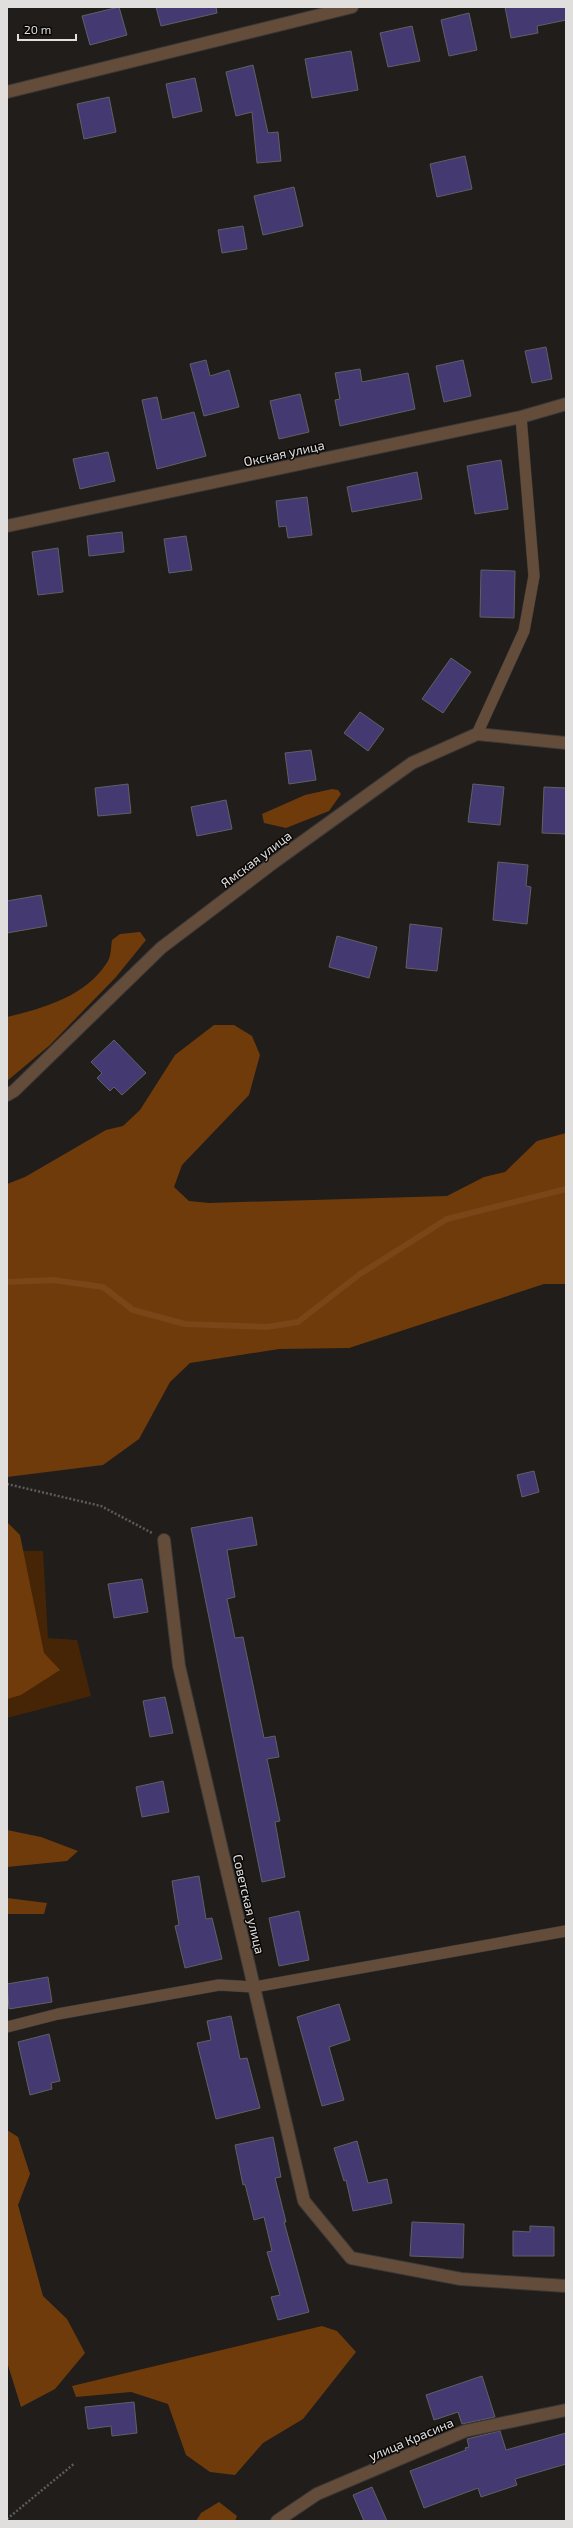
<svg xmlns="http://www.w3.org/2000/svg" width="573" height="2528" font-family="'Exo 2',sans-serif">
  <style>
    .green { fill: #462406 }
    .forest { fill: #703b0b }
    .lines { fill: none; stroke-linecap: round; stroke-linejoin: round }
    .stream { stroke: #7a4517; stroke-width: 6 }
    .building { fill: #453971; stroke: #606064 }
    .service-casing { stroke: #3b3836; stroke-width: 12 }
    .minor-casing { stroke: #3b3836; stroke-width: 14 }
    .tertiary-casing { stroke: #3b3836; stroke-width: 14 }
    .path { stroke: #5e5b5a; stroke-width: 2.5; stroke-dasharray: 2 2; stroke-linecap: butt }
    .service { stroke: #644c3b; stroke-width: 11 }
    .minor { stroke: #644c3b; stroke-width: 12 }
    .tertiary { stroke: #644c3b; stroke-width: 12 }
    .labels { text-anchor: middle; dominant-baseline: central; stroke-width: 3; stroke-linejoin: round; paint-order: stroke }
    .street-label { font-size: 13px; fill: #e1dfde; stroke: #090807 }
  </style>
  <rect width="100%" height="100%" fill="#201d1b"/>
  <path class="green" d="M7,1551H43L48,1638L77,1640L91,1696L7,1718Z"/>
  <g class="forest">
    <path d="M332,789L338,790L341,794L329,811L286,828L264,823L262,814L305,795Z"/>
    <path d="M140,932L146,940L116,977L50,1045L7,1081V1017C44,1008 87,996 108,961C111,956 111,946 112,940L120,934Z"/>
    <path d="M214,1025H234L252,1036L260,1055L249,1095L182,1165L174,1187L189,1201L209,1203L447,1196L484,1177L505,1172L537,1141L566,1133V1284H544L349,1348L279,1349L190,1363L170,1382L139,1439L103,1465L7,1477V1184L25,1177L106,1130L123,1126L140,1110L175,1055Z"/>
    <path d="M7,1522L20,1535L44,1653L60,1670L21,1695L7,1699Z"/>
    <path d="M7,1830L41,1837L78,1851L67,1861L7,1867Z"/>
    <path d="M7,1898L47,1903L44,1914H7Z"/>
    <path d="M7,2130L18,2137L30,2174L18,2205L43,2296L67,2319L85,2353L55,2389L21,2407L7,2362Z"/>
    <path d="M322,2326L337,2331L356,2352L303,2419L263,2443L235,2475L210,2472L186,2455L168,2404L131,2392L76,2397L72,2386Z"/>
    <path d="M219,2502L237,2516L235,2521H196L201,2513Z"/>
  </g>
  <g class="lines">
    <path class="stream" d="M7,1282L53,1280L103,1287L133,1310L185,1324L267,1327L298,1322L360,1274L447,1219L566,1189"/>
  </g>
  <g class="building">
    <path d="M119,7L127,35L90,45L82,16Z"/>
    <path d="M156,7H216L217,13L161,26Z"/>
    <path d="M505,7H566V20L537,26L538,33L511,38Z"/>
    <path d="M469,13L477,50L449,56L441,20Z"/>
    <path d="M412,26L420,61L388,67L380,33Z"/>
    <path d="M351,51L358,90L312,98L305,59Z"/>
    <path d="M253,65L268,133L278,132L281,161L257,163L252,112L236,116L226,72Z"/>
    <path d="M195,78L202,111L173,118L166,84Z"/>
    <path d="M109,97L116,132L84,139L77,104Z"/>
    <path d="M465,156L472,189L437,197L430,164Z"/>
    <path d="M294,187L303,226L263,235L254,196Z"/>
    <path d="M243,226L247,249L222,253L218,230Z"/>
    <path d="M546,347L552,379L532,383L525,351Z"/>
    <path d="M206,360L210,376L229,370L239,407L204,416L190,364Z"/>
    <path d="M463,360L471,396L444,402L436,366Z"/>
    <path d="M360,369L362,382L408,373L415,409L340,426L335,400L340,399L335,373Z"/>
    <path d="M300,394L309,432L279,439L270,401Z"/>
    <path d="M157,397L162,420L194,412L206,456L157,469L142,400Z"/>
    <path d="M108,452L115,481L80,489L73,459Z"/>
    <path d="M501,460L508,509L475,514L467,466Z"/>
    <path d="M417,472L422,499L352,512L347,487Z"/>
    <path d="M307,497L312,535L288,538L286,526L279,527L276,501Z"/>
    <path d="M122,532L124,552L89,556L87,536Z"/>
    <path d="M186,536L192,570L169,573L164,539Z"/>
    <path d="M58,548L63,592L38,595L32,552Z"/>
    <path d="M481,570L515,571L514,618L480,617Z"/>
    <path d="M451,658L471,672L443,713L422,699Z"/>
    <path d="M360,712L384,729L368,751L344,733Z"/>
    <path d="M311,750L316,780L289,784L285,753Z"/>
    <path d="M128,784L131,813L98,816L95,788Z"/>
    <path d="M473,784L504,787L500,825L468,822Z"/>
    <path d="M544,787L566,788V834L542,833Z"/>
    <path d="M226,800L232,829L197,836L191,807Z"/>
    <path d="M498,862L528,865L526,886L531,887L527,924L493,920Z"/>
    <path d="M41,895L47,926L7,933V901Z"/>
    <path d="M410,924L442,928L437,971L406,968Z"/>
    <path d="M337,936L377,947L369,978L329,967Z"/>
    <path d="M114,1040L146,1073L122,1095L114,1087L110,1091L97,1078L102,1073L91,1062Z"/>
    <path d="M534,1471L539,1492L522,1497L517,1475Z"/>
    <path d="M252,1517L257,1545L227,1550L235,1597L227,1599L235,1638L243,1637L264,1738L275,1736L279,1757L267,1759L280,1821L275,1822L285,1877L262,1882L191,1528Z"/>
    <path d="M142,1579L148,1612L114,1618L108,1584Z"/>
    <path d="M165,1697L173,1733L150,1737L143,1701Z"/>
    <path d="M163,1781L169,1812L142,1817L136,1787Z"/>
    <path d="M199,1876L206,1919L212,1918L222,1959L185,1968L175,1926L179,1925L172,1881Z"/>
    <path d="M299,1911L309,1960L279,1966L269,1918Z"/>
    <path d="M48,1977L52,2002L9,2009L7,1984Z"/>
    <path d="M339,2004L350,2040L329,2047L344,2100L322,2106L297,2017Z"/>
    <path d="M231,2016L240,2059L247,2058L260,2108L216,2119L197,2043L211,2040L207,2021Z"/>
    <path d="M49,2034L60,2081L51,2083L52,2089L30,2095L18,2042Z"/>
    <path d="M273,2137L281,2177L275,2178L286,2222H284L309,2312L278,2320L271,2297L280,2295L267,2252L272,2251L264,2217L254,2220L245,2184L243,2185L235,2145Z"/>
    <path d="M357,2141L368,2183L387,2179L392,2203L353,2211L346,2180L344,2181L334,2148Z"/>
    <path d="M412,2222L464,2224L463,2258L410,2256Z"/>
    <path d="M530,2226L554,2227V2256H513V2231L530,2232Z"/>
    <path d="M482,2376L495,2417L462,2424L458,2412L434,2420L426,2395Z"/>
    <path d="M134,2402L137,2433L112,2436L111,2426L88,2429L85,2407Z"/>
    <path d="M500,2431L506,2450L566,2433V2464L515,2479L517,2485L481,2497L478,2488L424,2508L410,2471L466,2450L465,2448L469,2447L467,2439Z"/>
    <path d="M372,2487L387,2521H364L353,2495Z"/>
  </g>
  <g class="lines">
    <g class="service-casing">
      <g id="service">
        <path d="M477,734L524,631L534,576L521,417"/>
        <path d="M7,2027L58,2014L219,1985L254,1987L566,1931"/>
      </g>
    </g>
    <g class="minor-casing">
      <g id="minor">
        <path d="M7,92L352,7"/>
        <path d="M7,526L521,417L566,404"/>
        <path d="M164,1540L179,1666L304,2201L351,2258L461,2279L566,2286"/>
        <path d="M277,2521L317,2494L465,2431L566,2410"/>
      </g>
    </g>
    <g class="tertiary-casing">
      <path id="tertiary" d="M7,1095L14,1091L161,948L273,863L412,763L477,734L566,743"/>
    </g>
    <g class="path">
      <path d="M7,1484L101,1506L152,1533"/>
      <path d="M7,2519L75,2463"/>
    </g>
    <use href="#service" class="service"/>
    <use href="#minor" class="minor"/>
    <use href="#tertiary" class="tertiary"/>
  </g>
  <g class="labels">
    <g class="street-label">
      <text transform="translate(284 453) rotate(-12)">Окская улица</text>
      <text transform="translate(256 859) rotate(-37)">Ямская улица</text>
      <text transform="translate(249 1904) rotate(77)">Советская улица</text>
      <text transform="translate(411 2439) rotate(-23)">улица Красина</text>
    </g>
  </g>
  <rect width="573" height="2528" fill="none" stroke="#e1dfde" stroke-width="16"/>
  <path d="M18 34v6h58v-6" fill="none" stroke="#e1dfde" stroke-width="2"/>
  <text x="24" y="34" font-size="12" fill="#e1dfde" stroke="#090807" stroke-width="3" paint-order="stroke">20 m</text>
</svg>
